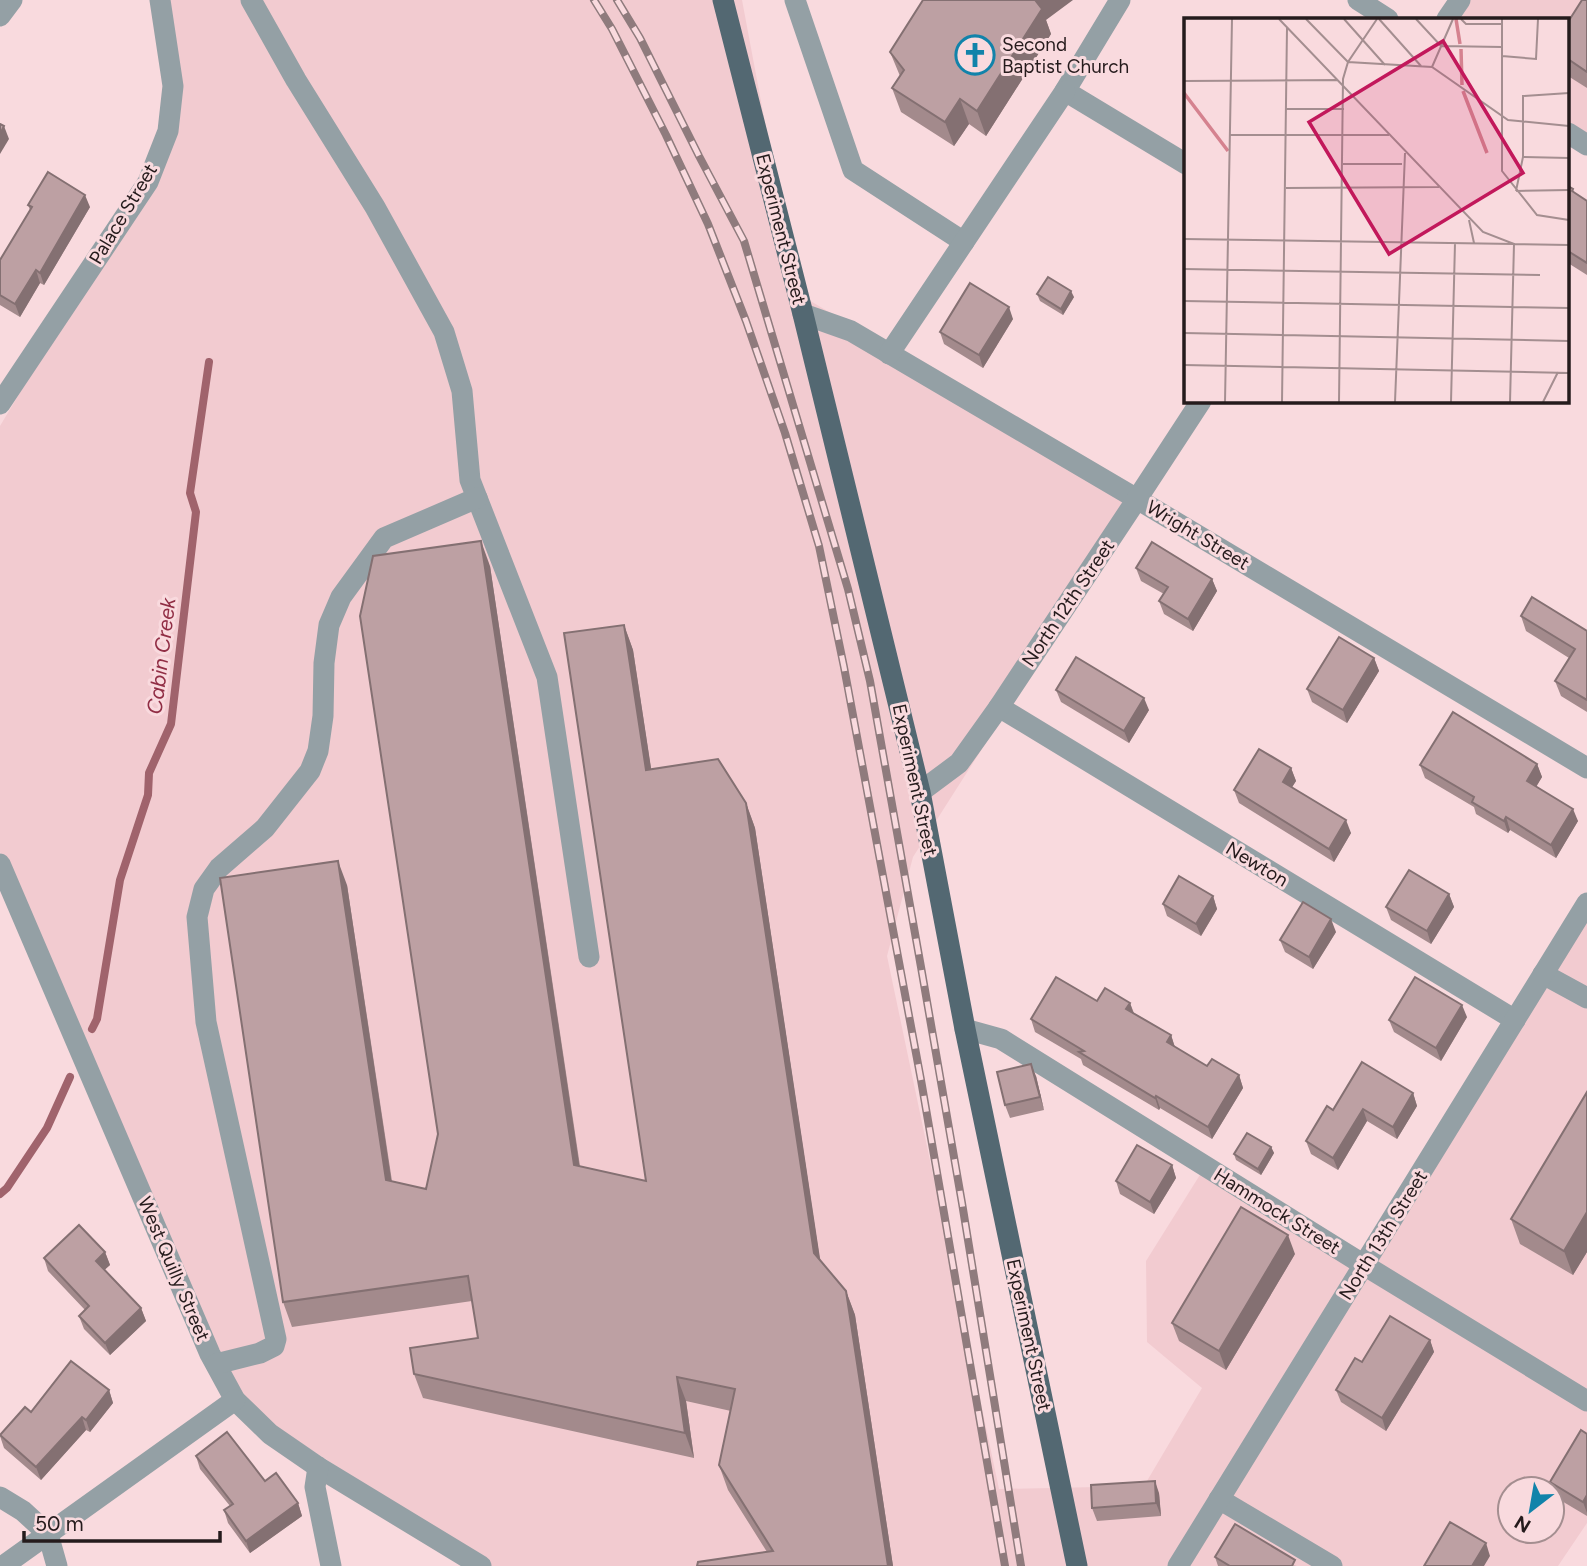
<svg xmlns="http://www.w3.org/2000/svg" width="1587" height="1566" font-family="Figtree,sans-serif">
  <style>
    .built { fill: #f2cbd0; fill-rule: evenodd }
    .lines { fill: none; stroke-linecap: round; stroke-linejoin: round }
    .stream { stroke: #a0636c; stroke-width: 8 }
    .minor { stroke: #94a0a5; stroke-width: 21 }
    .major { stroke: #536872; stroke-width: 21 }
    .rail-casing { stroke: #8f7b7d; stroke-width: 8 }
    .rail { stroke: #f9dade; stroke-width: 5; stroke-dasharray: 16; stroke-linecap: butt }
    .wall { fill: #a38a8c }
    .shaded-wall { fill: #847072 }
    .building { fill: #bda0a3; stroke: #847072; stroke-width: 2 }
    .labels { text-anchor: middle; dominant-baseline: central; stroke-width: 6; stroke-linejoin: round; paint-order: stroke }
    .poi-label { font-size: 19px; fill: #251b1c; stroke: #f9dade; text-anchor: start }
    .street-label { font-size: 19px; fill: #251b1c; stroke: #f9dade }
    .water-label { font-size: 21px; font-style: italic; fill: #912e45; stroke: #f9dade }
    .inset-river { fill: none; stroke: #d5828f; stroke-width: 3.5 }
    .inset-road { fill: none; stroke: #a48e90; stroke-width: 2 }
    .view { fill: #c2185b; fill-opacity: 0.15; stroke: #c2185b; stroke-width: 3.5 }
    .inset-edge { fill: none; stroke: #251b1c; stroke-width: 3.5 }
  </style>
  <rect width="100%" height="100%" fill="#f9dade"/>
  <g class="built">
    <path d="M157,0H742L797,293L1142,498L913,857L887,956L999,1489L1144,1486L1202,1388L1147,1342L1146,1261L1208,1162L1369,1255L1587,908V1523L1558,1566H490L241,1404L0,852V426L170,142ZM1510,1489H1552V1531H1510Z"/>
    <path d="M1466,0H1587V142L1568,130V19H1454Z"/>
  </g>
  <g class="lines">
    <g class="stream">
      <path d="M92,1029L97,1019L120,880L148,795L149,773L171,724L196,512L190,493L209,362"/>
      <path d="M0,1194L7,1188L47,1128L70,1077"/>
    </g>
    <g class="minor">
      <path d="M251,0L296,80L375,207L444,332L462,391L470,480L547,677L589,957"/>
      <path d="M795,0L853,170L964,242"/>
      <path d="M1120,0L1065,91L1186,164"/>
      <path d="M1358,0L1388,19"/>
      <path d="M0,16L12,0"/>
      <path d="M1447,19L1460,0"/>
      <path d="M1568,133L1587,145"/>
      <path d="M803,314L851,331L1137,499L1587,768"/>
      <path d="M889,354L1065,91"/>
      <path d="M0,404L148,182L168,131L173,86L160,0"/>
      <path d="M999,707L1515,1020"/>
      <path d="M920,792L959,763L999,707L1137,499L1201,401"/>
      <path d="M0,864L210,1354L235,1400L270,1434L318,1467L481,1566"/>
      <path d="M1543,974L1587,998"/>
      <path d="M965,1029L1001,1039L1364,1265L1587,1401"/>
      <path d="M216,1364L260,1353L274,1346L276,1339L206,1022L197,917L204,889L219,868L265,828L310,771L318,751L323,716L324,663L329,625L341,597L384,538L477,498"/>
      <path d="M318,1467L315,1487L331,1566"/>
      <path d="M0,1497L23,1511L48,1534L57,1566"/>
      <path d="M1219,1499L1332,1566"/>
      <path d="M3,1566L235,1400"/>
      <path d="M1178,1566L1587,903"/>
    </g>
    <path class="major" d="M723,0L803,314L920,792L965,1029L1077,1566"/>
    <g class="rail-casing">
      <g id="rail">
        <path d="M594,0L612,29L666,135L708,224L746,321L785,433L819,546L844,667L921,1080L1005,1566"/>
        <path d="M617,0L640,38L699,156L744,241L848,589L870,681L921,967L962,1203L1021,1566"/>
      </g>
    </g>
    <use href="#rail" class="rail"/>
  </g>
  <g class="wall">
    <path d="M1587,0V88L1568,76V22Z"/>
    <path d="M1046,20L1051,34L986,136L969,124L954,146L901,112L892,88L900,76L890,52Z"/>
    <path d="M1568,186L1573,189L1574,193L1587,201V275L1568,263Z"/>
    <path d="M28,205L90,207L44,285L40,283L20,317L0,305V260L30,210Z"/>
    <path d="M1037,294L1074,297L1063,315L1040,301Z"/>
    <path d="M1013,319L983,368L944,344L940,332Z"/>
    <path d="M490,566L580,1166L646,1181L624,625L633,650L651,769L746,803L755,828L820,1261L846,1291L855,1315L893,1566H697L767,1552L728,1490L719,1465L731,1411L686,1401L694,1458L423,1398L414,1374L478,1338L472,1301L292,1327L283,1302L347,885L392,1181L426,1189L438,1134Z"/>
    <path d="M1136,568L1212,579L1217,591L1193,631L1164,614L1159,601L1164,594L1141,581Z"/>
    <path d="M1521,616L1587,631V712L1561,696L1555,681L1569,658L1526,631Z"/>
    <path d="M1374,658L1379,671L1347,723L1312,702L1307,689Z"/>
    <path d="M1056,690L1149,710L1129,743L1061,702Z"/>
    <path d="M1537,764L1542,777L1536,786L1578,821L1556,858L1510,830L1508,833L1476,814L1474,807L1425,778L1420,765Z"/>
    <path d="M1291,768L1296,781L1292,787L1351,833L1334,862L1239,803L1234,790Z"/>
    <path d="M1449,894L1454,907L1431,944L1391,920L1386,907Z"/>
    <path d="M1213,896L1217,909L1201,936L1167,916L1163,904Z"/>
    <path d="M1336,932L1313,969L1285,952L1280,940Z"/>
    <path d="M1097,1001L1130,1003L1134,1013L1171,1035L1175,1047L1207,1066L1239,1075L1243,1088L1212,1139L1160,1108L1159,1110L1083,1065L1081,1059L1035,1032L1031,1019Z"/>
    <path d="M1467,1017L1441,1061L1394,1032L1389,1020Z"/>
    <path d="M1036,1076L1044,1110L1010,1118L1005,1105Z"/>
    <path d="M1587,1092V1252L1573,1275L1520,1244L1511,1219Z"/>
    <path d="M1413,1093L1417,1106L1397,1139L1367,1121L1338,1170L1311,1154L1306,1141L1333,1110Z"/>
    <path d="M1271,1147L1274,1153L1261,1175L1236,1160L1234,1154Z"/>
    <path d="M1172,1165L1176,1178L1154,1214L1120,1194L1116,1181Z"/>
    <path d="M105,1252L110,1265L104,1270L141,1308L146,1321L110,1355L84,1329L79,1316L85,1310L48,1271L44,1258Z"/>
    <path d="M1295,1254L1226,1370L1179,1341L1172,1323Z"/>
    <path d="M1430,1340L1434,1352L1386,1431L1341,1402L1336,1390Z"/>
    <path d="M109,1390L113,1403L90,1432L86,1430L41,1480L4,1448L0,1436Z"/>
    <path d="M1587,1434V1516L1555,1497L1550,1482Z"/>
    <path d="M196,1456L265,1481L298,1503L302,1516L250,1553L228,1523L224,1510L230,1506L200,1469Z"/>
    <path d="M1159,1493L1161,1516L1097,1521L1092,1508Z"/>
    <path d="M1215,1557L1297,1566H1218Z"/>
  </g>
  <g class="shaded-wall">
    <path d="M1034,0H1073L1046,20L1051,34L986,136L977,111Z"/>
    <path d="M960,99L969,124L954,146L945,122Z"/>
    <path d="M4,126L9,139L0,154V134Z"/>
    <path d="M85,195L90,207L44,285L40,273Z"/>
    <path d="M36,270L40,283L20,317L15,304Z"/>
    <path d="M1071,291L1074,297L1063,315L1061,309Z"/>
    <path d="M1009,307L1013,319L983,368L979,355Z"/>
    <path d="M481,541L490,566L583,1190L574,1165Z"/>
    <path d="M1212,579L1217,591L1193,631L1188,619Z"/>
    <path d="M624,625L633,650L655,794L646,770Z"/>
    <path d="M1374,658L1379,671L1347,723L1343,710Z"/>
    <path d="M1144,698L1149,710L1129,743L1124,731Z"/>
    <path d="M1537,764L1542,777L1532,794L1527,781Z"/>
    <path d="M1291,768L1296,781L1287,795L1283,782Z"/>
    <path d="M746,803L755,828L823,1278L814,1253Z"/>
    <path d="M1573,809L1578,821L1556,858L1551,845Z"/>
    <path d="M1506,817L1510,830L1508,833L1504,821Z"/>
    <path d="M1346,820L1351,833L1334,862L1329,849Z"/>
    <path d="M338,861L347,885L395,1205L386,1180Z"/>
    <path d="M1449,894L1454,907L1431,944L1427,931Z"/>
    <path d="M1213,896L1217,909L1201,936L1196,924Z"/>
    <path d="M1331,919L1336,932L1313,969L1309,957Z"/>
    <path d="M1130,1003L1134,1015L1126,1009Z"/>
    <path d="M1462,1005L1467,1017L1441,1061L1436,1048Z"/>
    <path d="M1171,1035L1175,1048L1167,1042Z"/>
    <path d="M1031,1064L1036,1076L1044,1110L1040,1097Z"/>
    <path d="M1239,1075L1243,1088L1212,1139L1208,1127Z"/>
    <path d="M1413,1093L1417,1106L1397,1139L1393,1127Z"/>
    <path d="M1156,1096L1160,1108L1159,1110L1155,1098Z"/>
    <path d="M1363,1109L1367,1121L1338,1170L1333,1158Z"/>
    <path d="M1271,1147L1274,1153L1261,1175L1258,1169Z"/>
    <path d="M1172,1165L1176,1178L1154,1214L1150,1202Z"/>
    <path d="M1587,1212V1252L1573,1275L1564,1251Z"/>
    <path d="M1288,1235L1295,1254L1226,1370L1219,1351Z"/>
    <path d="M105,1252L110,1265L100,1274L96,1261Z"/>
    <path d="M846,1291L855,1315L893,1566H888Z"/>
    <path d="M141,1308L146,1321L110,1355L105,1343Z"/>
    <path d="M1430,1340L1434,1352L1386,1431L1382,1418Z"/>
    <path d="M677,1377L686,1401L694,1458L685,1433Z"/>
    <path d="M109,1390L113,1403L90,1432L86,1420Z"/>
    <path d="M82,1417L86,1430L41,1480L36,1467Z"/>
    <path d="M1155,1481L1159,1493L1161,1516L1156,1503Z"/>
    <path d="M1587,1495V1513L1583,1502Z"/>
    <path d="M298,1503L302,1516L250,1553L246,1541Z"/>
    <path d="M1486,1543L1490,1556L1484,1566H1472Z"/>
  </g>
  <g class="building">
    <path d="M923,0H1035L1042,9L977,111L960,99L945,122L892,88L904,70L890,52Z"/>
    <path d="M1582,0H1587V72L1568,59V22Z"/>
    <path d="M0,124L4,126L0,134Z"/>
    <path d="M48,172L85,195L40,273L36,270L15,304L0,295V260L32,207L28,205Z"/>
    <path d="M1568,186L1573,189L1572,191L1587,201V263L1568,251Z"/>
    <path d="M1048,277L1071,291L1061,309L1037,294Z"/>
    <path d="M970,283L1009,307L979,355L940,332Z"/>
    <path d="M481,541L574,1165L646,1181L564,633L624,625L646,770L718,759L746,803L814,1253L846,1291L888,1566H697L698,1562L773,1551L719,1465L735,1389L677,1377L685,1433L414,1374L410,1348L478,1338L468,1276L283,1302L220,878L338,861L386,1180L426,1189L438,1134L360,616L373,556Z"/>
    <path d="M1152,542L1212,579L1188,619L1159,601L1168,587L1136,568Z"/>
    <path d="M1532,597L1587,631V700L1555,681L1575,649L1521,616Z"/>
    <path d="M1339,637L1374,658L1343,710L1307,689Z"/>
    <path d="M1076,657L1144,698L1124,731L1056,690Z"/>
    <path d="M1453,712L1537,764L1527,781L1573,809L1551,845L1506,817L1504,821L1472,802L1474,797L1420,765Z"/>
    <path d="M1259,749L1291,768L1283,782L1346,820L1329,849L1234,790Z"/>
    <path d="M1409,870L1449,894L1427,931L1386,907Z"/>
    <path d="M1179,876L1213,896L1196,924L1163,904Z"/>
    <path d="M1303,902L1331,919L1309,957L1280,940Z"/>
    <path d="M1056,977L1097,1001L1105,988L1130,1003L1126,1009L1171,1035L1167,1042L1207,1066L1212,1059L1239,1075L1208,1127L1156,1096L1155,1098L1079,1052L1084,1051L1031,1019Z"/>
    <path d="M1415,977L1462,1005L1436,1048L1389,1020Z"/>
    <path d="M1362,1062L1413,1093L1393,1127L1363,1109L1333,1158L1306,1141L1327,1106L1333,1110Z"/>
    <path d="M1031,1064L1040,1097L1005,1105L997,1072Z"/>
    <path d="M1587,1092V1212L1564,1251L1511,1219Z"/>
    <path d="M1247,1133L1271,1147L1258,1169L1234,1154Z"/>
    <path d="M1137,1145L1172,1165L1150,1202L1116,1181Z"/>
    <path d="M1241,1207L1288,1235L1219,1351L1172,1323Z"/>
    <path d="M79,1225L105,1252L96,1261L141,1308L105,1343L79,1316L89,1306L44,1258Z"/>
    <path d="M1390,1316L1430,1340L1382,1418L1336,1390L1355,1358L1362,1362Z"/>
    <path d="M71,1361L109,1390L86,1420L82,1417L36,1467L0,1435L25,1407L31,1412Z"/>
    <path d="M1581,1430L1587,1434V1495L1583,1502L1550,1482Z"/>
    <path d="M227,1432L265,1481L276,1473L298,1503L246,1541L224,1510L233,1504L196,1456Z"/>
    <path d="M1155,1481L1156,1503L1092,1508L1091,1485Z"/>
    <path d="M1450,1522L1486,1543L1472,1566H1424Z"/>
    <path d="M1235,1524L1295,1560L1292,1566H1230L1215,1557Z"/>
  </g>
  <defs>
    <g id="church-ring" transform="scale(2.0125)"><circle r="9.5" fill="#f9dade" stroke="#1183aa" stroke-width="1.5"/><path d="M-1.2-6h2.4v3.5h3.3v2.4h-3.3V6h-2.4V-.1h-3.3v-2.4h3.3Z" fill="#1183aa"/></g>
  </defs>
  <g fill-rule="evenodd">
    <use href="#church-ring" x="975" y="55"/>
  </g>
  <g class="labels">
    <g class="poi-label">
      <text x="1002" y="44">Second<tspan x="1002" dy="22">Baptist Church</tspan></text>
    </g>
    <g class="street-label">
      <text transform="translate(123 214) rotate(-59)">Palace Street</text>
      <text transform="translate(781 229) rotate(76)">Experiment Street</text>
      <text transform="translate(1198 535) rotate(31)">Wright Street</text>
      <text transform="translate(1068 603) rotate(-56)">North 12th Street</text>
      <text transform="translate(915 780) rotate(78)">Experiment Street</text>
      <text transform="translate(1257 864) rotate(31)">Newton</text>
      <text transform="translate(1277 1211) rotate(32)">Hammock Street</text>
      <text transform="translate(1383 1235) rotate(-58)">North 13th Street</text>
      <text transform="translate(174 1269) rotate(67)">West Quilly Street</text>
      <text transform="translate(1029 1335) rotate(78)">Experiment Street</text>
    </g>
    <g class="water-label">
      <text transform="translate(161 656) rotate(-83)">Cabin Creek</text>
    </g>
  </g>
  <g transform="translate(1184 18)">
    <rect width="385" height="385" fill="#f9dade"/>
    <path class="inset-river" d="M272,1L276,26M277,31L278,67M279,73L303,135M0,75L44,133"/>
    <path class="inset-road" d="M95,1L299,214L330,226L385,227M122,1L164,44L248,49L324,102L385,108M160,1L201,47M195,1L237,48M232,1L257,28L318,29M277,1L282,6H318M318,1V153L353,197L385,202M318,38L352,41L354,1M248,49L269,1M0,63L154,62M102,91H160M46,117H205M339,139L385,140M159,146H218M102,170L255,169M332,173L339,139V78L385,75M332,173L385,172M285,202L290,225M0,221L330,226L326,384M0,251L356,257M0,283L385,290M0,315L385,323M0,347L385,355M41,384L48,1M98,384L103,10M155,384L159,61L164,44L193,1M211,384L221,135M267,384L271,225M359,384L374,354"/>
    <path class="view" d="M259,23L339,155L205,236L125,104Z"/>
    <rect width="385" height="385" class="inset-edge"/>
  </g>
  <g transform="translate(1531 1510) rotate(211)"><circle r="33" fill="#f9dade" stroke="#a48e90" stroke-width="2"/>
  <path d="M0-5L12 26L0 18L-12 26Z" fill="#1183aa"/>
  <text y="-10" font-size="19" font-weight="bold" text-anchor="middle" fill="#251b1c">N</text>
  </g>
  <path d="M24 1531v10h196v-10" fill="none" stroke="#251b1c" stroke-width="3.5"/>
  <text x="35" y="1531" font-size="21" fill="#251b1c" stroke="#f9dade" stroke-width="5" paint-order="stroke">50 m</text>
</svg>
